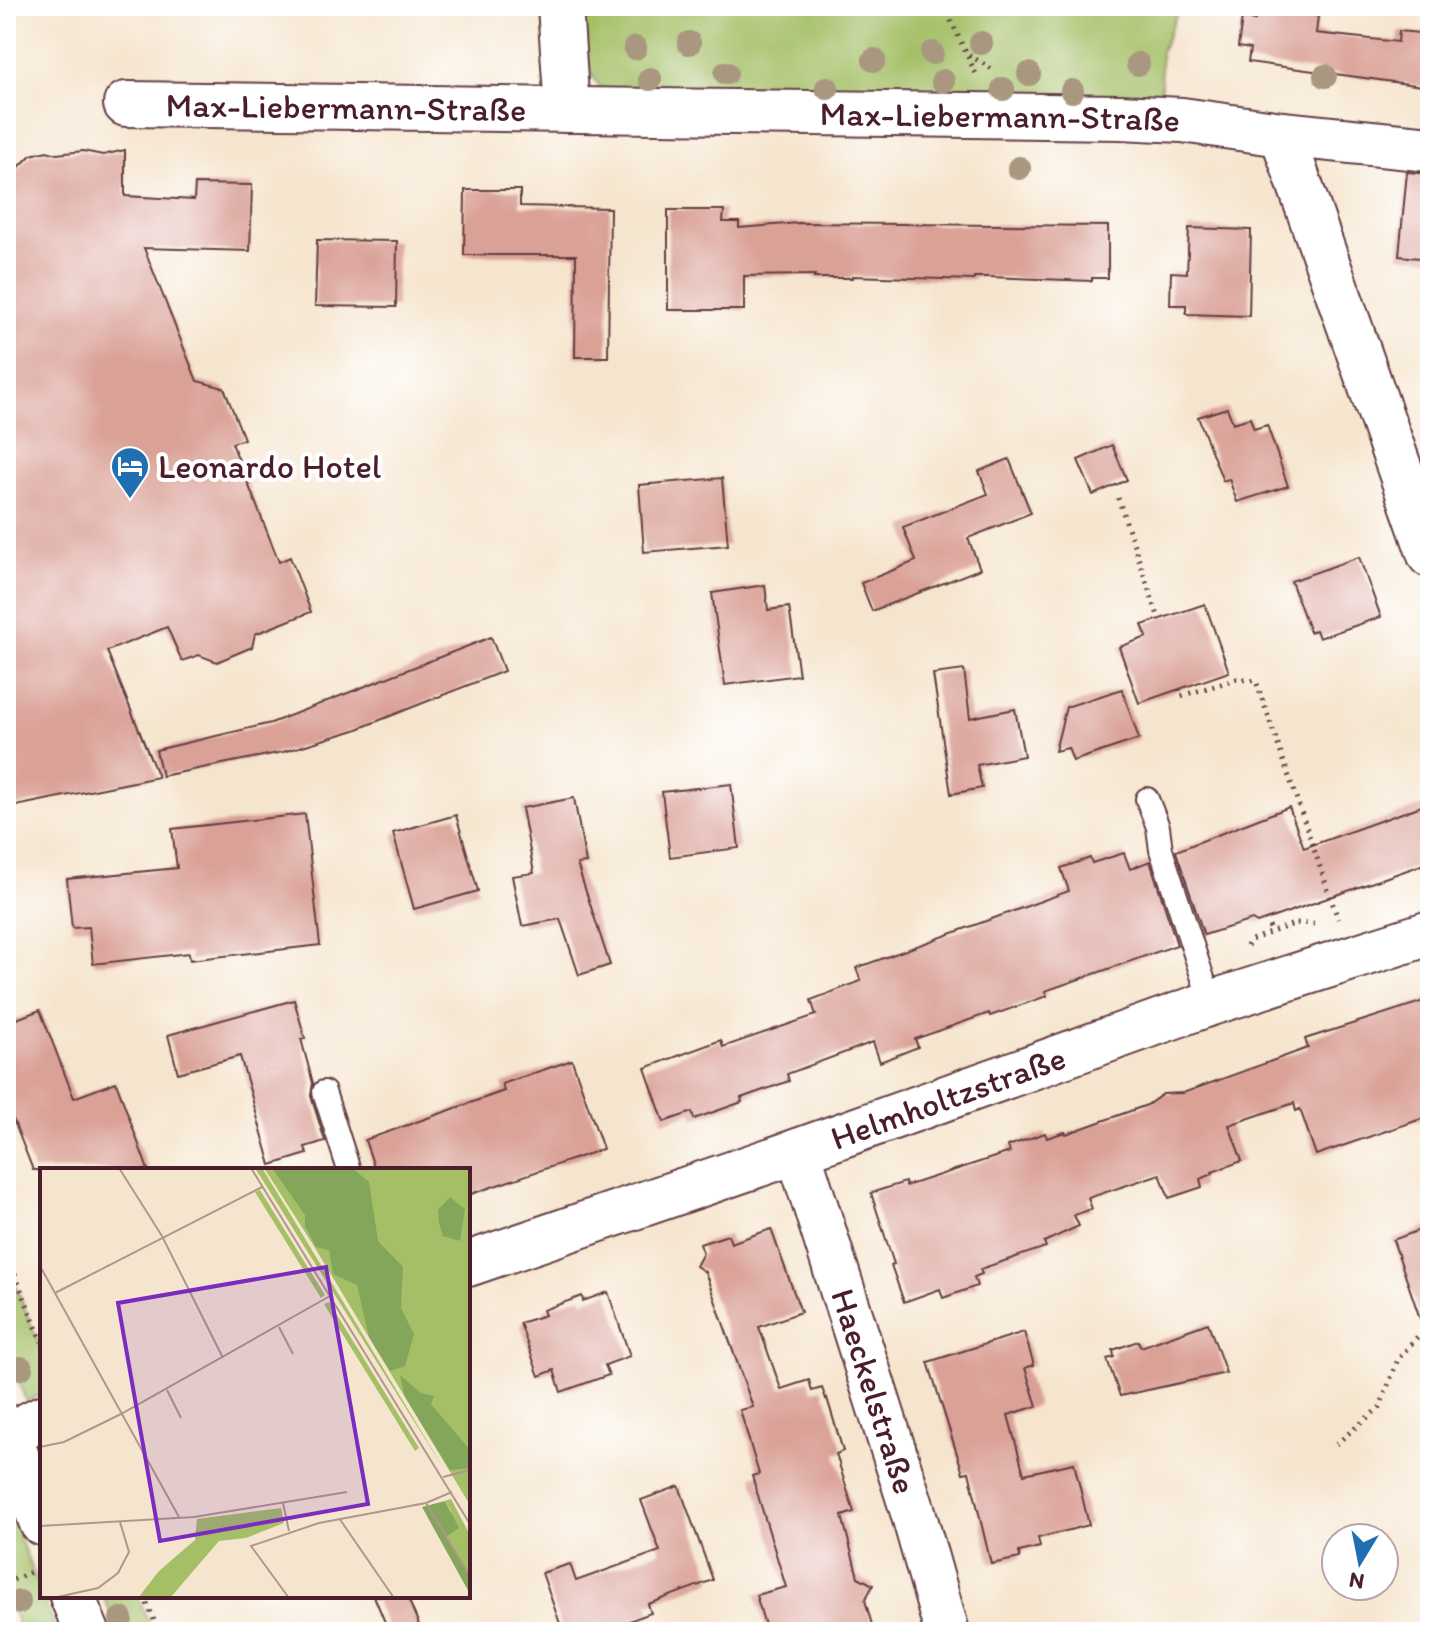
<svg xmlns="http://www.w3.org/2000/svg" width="1436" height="1638" font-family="Itim,sans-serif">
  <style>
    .green { fill: #a4bf66; stroke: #776f48; stroke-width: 2 }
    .building { fill: #daa197 }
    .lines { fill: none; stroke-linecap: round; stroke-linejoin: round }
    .service-casing { stroke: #643d43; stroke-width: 26 }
    .minor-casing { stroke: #643d43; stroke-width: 48 }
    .tertiary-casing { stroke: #643d43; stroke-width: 48 }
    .path { stroke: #643d43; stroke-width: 5; stroke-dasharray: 2 6; stroke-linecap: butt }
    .service { stroke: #fff; stroke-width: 22 }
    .minor { stroke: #fff; stroke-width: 44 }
    .tertiary { stroke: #fff; stroke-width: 44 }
    .tree { fill: #a99780 }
    .labels { text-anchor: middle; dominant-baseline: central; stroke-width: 8; stroke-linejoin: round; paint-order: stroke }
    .street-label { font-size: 34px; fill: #4a1f2b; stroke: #fff }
    .poi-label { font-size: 34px; fill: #4a1f2b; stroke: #fff; text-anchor: start }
    .inset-road { fill: none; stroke: #b1968d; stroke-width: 2 }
    .view { fill: #7b2cbf; fill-opacity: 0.15; stroke: #7b2cbf; stroke-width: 4 }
    .inset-edge { fill: none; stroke: #4a1f2b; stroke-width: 4 }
  </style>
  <rect width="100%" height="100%" fill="#fff"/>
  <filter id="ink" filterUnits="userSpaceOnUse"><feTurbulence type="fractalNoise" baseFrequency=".0125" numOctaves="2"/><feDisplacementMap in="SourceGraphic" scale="16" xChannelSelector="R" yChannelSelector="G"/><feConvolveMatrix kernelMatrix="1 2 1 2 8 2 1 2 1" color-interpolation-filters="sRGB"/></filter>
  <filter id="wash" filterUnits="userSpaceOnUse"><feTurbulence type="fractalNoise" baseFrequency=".006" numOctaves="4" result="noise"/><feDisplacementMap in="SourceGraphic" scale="32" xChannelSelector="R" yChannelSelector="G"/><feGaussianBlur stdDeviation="1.8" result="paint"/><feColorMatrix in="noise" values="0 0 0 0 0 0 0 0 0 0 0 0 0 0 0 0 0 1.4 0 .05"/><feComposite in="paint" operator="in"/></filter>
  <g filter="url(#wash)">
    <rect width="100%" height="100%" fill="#f6e5ce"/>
    <g class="green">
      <path d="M583,6H1180L1161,52V104L602,89C579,64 585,38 583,6Z"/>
      <path d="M6,1260L42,1352V1395L26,1401L6,1350Z"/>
      <path d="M6,1504L57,1632H21L6,1594Z"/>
      <path d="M103,1596H138L152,1632H118Z"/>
    </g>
    <g id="blocks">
      <g class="building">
        <path d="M1257,6H1301L1300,13L1318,16L1316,33L1398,42L1399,31L1430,34V87L1248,62L1250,49L1238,47L1242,18L1255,20Z"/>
        <path d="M125,150V196L194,200L195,184L252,185L250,251L144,248L197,381L224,388L244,439L232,443L279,562L290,557L311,612L255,634L252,647L217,662L199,655L182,661L167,627L107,651L158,777L6,808V180L31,155L47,151L57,154L83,151L103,155Z"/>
        <path d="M1407,172L1430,174V259L1399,256Z"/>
        <path d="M465,190H520V206L610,208L608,357H575L576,255H464Z"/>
        <path d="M668,210H724L723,222H739V228L799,223L1108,226V278H1092V281L988,277H974V280L852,276V278H814L815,275L744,276V310H668Z"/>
        <path d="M1189,228L1251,230L1249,316L1186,314V305H1170L1171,272L1187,273Z"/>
        <path d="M317,240L397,241L396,307L315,306Z"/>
        <path d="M1227,408L1233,423L1250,418L1254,429L1267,425L1288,486L1237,502L1229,479L1223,481L1198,417Z"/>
        <path d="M1112,445L1127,480L1093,495L1078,460Z"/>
        <path d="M1009,459L1031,513L968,538L980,569L872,611L861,583L916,561L903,527L988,494L979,471Z"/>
        <path d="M722,478L728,545L644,552L639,485Z"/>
        <path d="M1359,557L1381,617L1319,638L1316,630L1310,632L1291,581Z"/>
        <path d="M765,585L768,610L789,607L799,675L725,685L712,593Z"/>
        <path d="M1205,604L1229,672L1139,703L1119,647L1147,637L1142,625Z"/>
        <path d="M491,637L504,671L355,730L283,752L162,776L156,750L271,723Z"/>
        <path d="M964,670L970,718L1015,709L1024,756L977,765L982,788L951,794L933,674Z"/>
        <path d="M1122,689L1139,739L1073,761L1068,748L1055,751L1066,707Z"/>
        <path d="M731,784L739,848L670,857L662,792Z"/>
        <path d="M574,798L586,863L577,864L610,965L579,975L560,919L522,926L512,876L534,873L522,808Z"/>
        <path d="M1430,803V862L1257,923L1252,920L1204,935L1176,851L1289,807L1304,848Z"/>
        <path d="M305,814L320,945L190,960L189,953L93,964L89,927L72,928L67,879L177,868L172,829Z"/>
        <path d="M456,815L478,891L414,909L393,833Z"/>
        <path d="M1124,853L1130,869L1150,861L1177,945L1045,991L1047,996L990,1016L989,1013L915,1039L918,1047L880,1062L873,1042L787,1074L789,1081L741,1098L742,1102L694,1119L692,1112L664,1122L645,1068L721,1040L723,1047L816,1015L811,1000L861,981L856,968L1069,891L1061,868L1090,858L1092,863Z"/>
        <path d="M1430,999V1116L1316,1155L1300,1109L1296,1111L1294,1103L1229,1125L1242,1161L1212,1172L1213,1174L1200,1179L1202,1187L1169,1198L1160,1174L1088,1198L1092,1209L1074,1215L1079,1226L1044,1242L1046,1247L980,1269L982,1274L974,1277L977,1286L943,1298L940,1289L904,1302L891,1265L894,1264L871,1193L905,1182L906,1186L1010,1152L1008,1146L1045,1133L1047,1138L1065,1132L1066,1134L1147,1105L1163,1094L1183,1093L1308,1048L1305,1039Z"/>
        <path d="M294,1000L305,1038L301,1039L313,1083L311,1096L325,1141L305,1147L307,1154L271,1165L240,1056L178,1073L168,1035Z"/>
        <path d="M40,1010L74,1098L116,1082L148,1170H33L13,1119L6,1122V1023Z"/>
        <path d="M572,1060L603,1149L468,1195V1170H375L365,1140L504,1091L502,1084Z"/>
        <path d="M1430,1226V1332L1425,1333L1393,1240Z"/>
        <path d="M771,1229L801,1312L759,1327L781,1389L809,1380L812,1391L822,1388L826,1399L827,1398L843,1451L836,1454L854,1512L842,1516L858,1577L873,1585L865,1600L874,1632H767L756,1595L786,1587L752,1476L759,1474L740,1410L753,1407L705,1272L696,1266L703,1253L700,1244L728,1235L731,1243Z"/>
        <path d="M608,1292L630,1356L605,1365L609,1375L561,1392L554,1370L539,1376L520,1323L545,1315L543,1310L582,1296L583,1301Z"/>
        <path d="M1208,1323L1226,1373L1120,1396L1107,1359L1114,1357L1113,1350L1138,1341L1141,1347Z"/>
        <path d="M1024,1332L1034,1365L1025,1368L1037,1406L1008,1415L1024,1474L1074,1463L1089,1525L1038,1538L1040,1547L1019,1552L1020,1558L991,1564L969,1472L963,1473L928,1362Z"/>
        <path d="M679,1486L713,1580L648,1604L651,1613L599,1632H563L542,1573L570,1564L576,1581L660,1551L641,1500Z"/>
        <path d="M374,1596H407L422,1632H389Z"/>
      </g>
    </g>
  </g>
  <g filter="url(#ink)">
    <use href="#blocks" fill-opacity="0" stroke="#643d43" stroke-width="2"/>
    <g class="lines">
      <g class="service-casing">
        <g id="service">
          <path d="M1147,799L1158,827L1161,850L1211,1003"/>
          <path d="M324,1092L349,1170"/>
        </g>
      </g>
      <g class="minor-casing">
        <g id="minor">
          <path d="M560,6L567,110"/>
          <path id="s1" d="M126,104L1120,117L1182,120L1282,134L1430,149"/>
          <path d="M1282,134L1430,555"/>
          <path id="s2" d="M798,1151L913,1512L947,1632"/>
          <path id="s3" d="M468,1264L798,1151L1211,1003L1430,933"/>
          <path d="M8,1435L42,1418"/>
        </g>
      </g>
      <g class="tertiary-casing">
        <g id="tertiary">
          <path d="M6,1428L42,1523"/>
          <path d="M72,1596L87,1632"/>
        </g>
      </g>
      <g class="path">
        <path d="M944,6L976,74"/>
        <path d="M969,55L995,71"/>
        <path d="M1118,498L1159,619"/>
        <path d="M1179,689L1181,696L1237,679L1256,681L1338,919"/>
        <path d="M1266,919L1272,933"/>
        <path d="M1247,946L1251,940L1296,923L1314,924"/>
        <path d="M6,1252L42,1342"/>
        <path d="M1336,1444L1380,1407L1398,1359L1419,1335L1430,1327"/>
        <path d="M6,1583L42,1567"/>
        <path d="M144,1596L159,1632"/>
        <path d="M6,1622L10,1632"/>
      </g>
      <use href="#service" class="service"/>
      <use href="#minor" class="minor"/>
      <use href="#tertiary" class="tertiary"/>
    </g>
    <g class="tree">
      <circle cx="689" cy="43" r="12"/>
      <circle cx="981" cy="43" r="12"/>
      <circle cx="635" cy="48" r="12"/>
      <circle cx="932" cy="53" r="12"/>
      <circle cx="874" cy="60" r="12"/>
      <circle cx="1138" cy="64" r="12"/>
      <circle cx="726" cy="73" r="12"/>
      <circle cx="1029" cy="74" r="12"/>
      <circle cx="1325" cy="76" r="12"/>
      <circle cx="650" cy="79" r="12"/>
      <circle cx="943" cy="81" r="12"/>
      <circle cx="827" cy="88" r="12"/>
      <circle cx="1003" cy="89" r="12"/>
      <circle cx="1072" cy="91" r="12"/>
      <circle cx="1019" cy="168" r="12"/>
      <circle cx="21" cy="1368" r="12"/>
      <circle cx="19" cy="1602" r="12"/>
      <circle cx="121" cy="1619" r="12"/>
    </g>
  </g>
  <defs>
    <g id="hotel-pin" transform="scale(2)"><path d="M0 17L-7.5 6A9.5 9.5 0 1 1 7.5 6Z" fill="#1f6fb2" stroke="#fff"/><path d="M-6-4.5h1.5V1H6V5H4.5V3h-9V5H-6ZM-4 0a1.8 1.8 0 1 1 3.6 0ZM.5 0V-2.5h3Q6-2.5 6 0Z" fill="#fff"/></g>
  </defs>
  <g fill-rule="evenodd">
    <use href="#hotel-pin" x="130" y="466"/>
  </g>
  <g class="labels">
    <g class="street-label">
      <text stroke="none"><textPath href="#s1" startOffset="220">Max-Liebermann-Straße</textPath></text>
      <text stroke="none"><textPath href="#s1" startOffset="874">Max-Liebermann-Straße</textPath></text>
      <text stroke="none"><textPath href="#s3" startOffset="508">Helmholtzstraße</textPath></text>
      <text stroke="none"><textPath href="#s2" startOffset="252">Haeckelstraße</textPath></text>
    </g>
    <g class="poi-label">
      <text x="158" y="466">Leonardo Hotel</text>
    </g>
  </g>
  <g transform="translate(40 1168)">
    <rect width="430" height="430" fill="#f6e5ce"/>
    <path d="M215,0H222L249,44L404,301ZM224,0H430V337L272,75ZM220,22L285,127L281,130L215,24ZM289,134L379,280L375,283L284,136ZM411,331L430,367V408L407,368L411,343L405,333ZM241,340L244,355L206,370L179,373L130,430H98L119,403L155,372L157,351Z" fill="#a4bf66"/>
    <path d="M232,0H312L329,14L338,73L363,99L361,140L374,166L365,198L350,203L329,169L317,117L293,106L289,82L276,79L265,58V47ZM410,29L425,41L420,73L403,68L399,55L398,42ZM360,207L381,225L394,228L391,236L430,282V300L410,302L364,227ZM405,333L419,360L407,368L430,408V426L382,339Z" fill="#83a65b"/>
    <path class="inset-road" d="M79,0L122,68L183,190M211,0L430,356M0,98L139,349M15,125L222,19M239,159L253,186M127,222L141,250M0,279L24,274L81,246L290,128M403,309L430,302M243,335L249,363M386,335L430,408M299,350L354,430M0,358L154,349L307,324M13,430L58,420L78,405L89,384L80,354M249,430L211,378L279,355L386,335L412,324"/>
    <path class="view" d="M286,99L328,336L120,373L78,135Z"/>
    <rect width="430" height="430" class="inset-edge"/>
  </g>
  <rect width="1436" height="1638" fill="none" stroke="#fff" stroke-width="32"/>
  <g transform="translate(1360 1562) rotate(190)"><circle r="38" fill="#ffffff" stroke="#b7a5aa" stroke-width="2"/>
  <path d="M0-6L14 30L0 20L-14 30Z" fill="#1f6fb2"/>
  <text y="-12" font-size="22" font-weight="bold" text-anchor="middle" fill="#4a1f2b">N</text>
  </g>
</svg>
